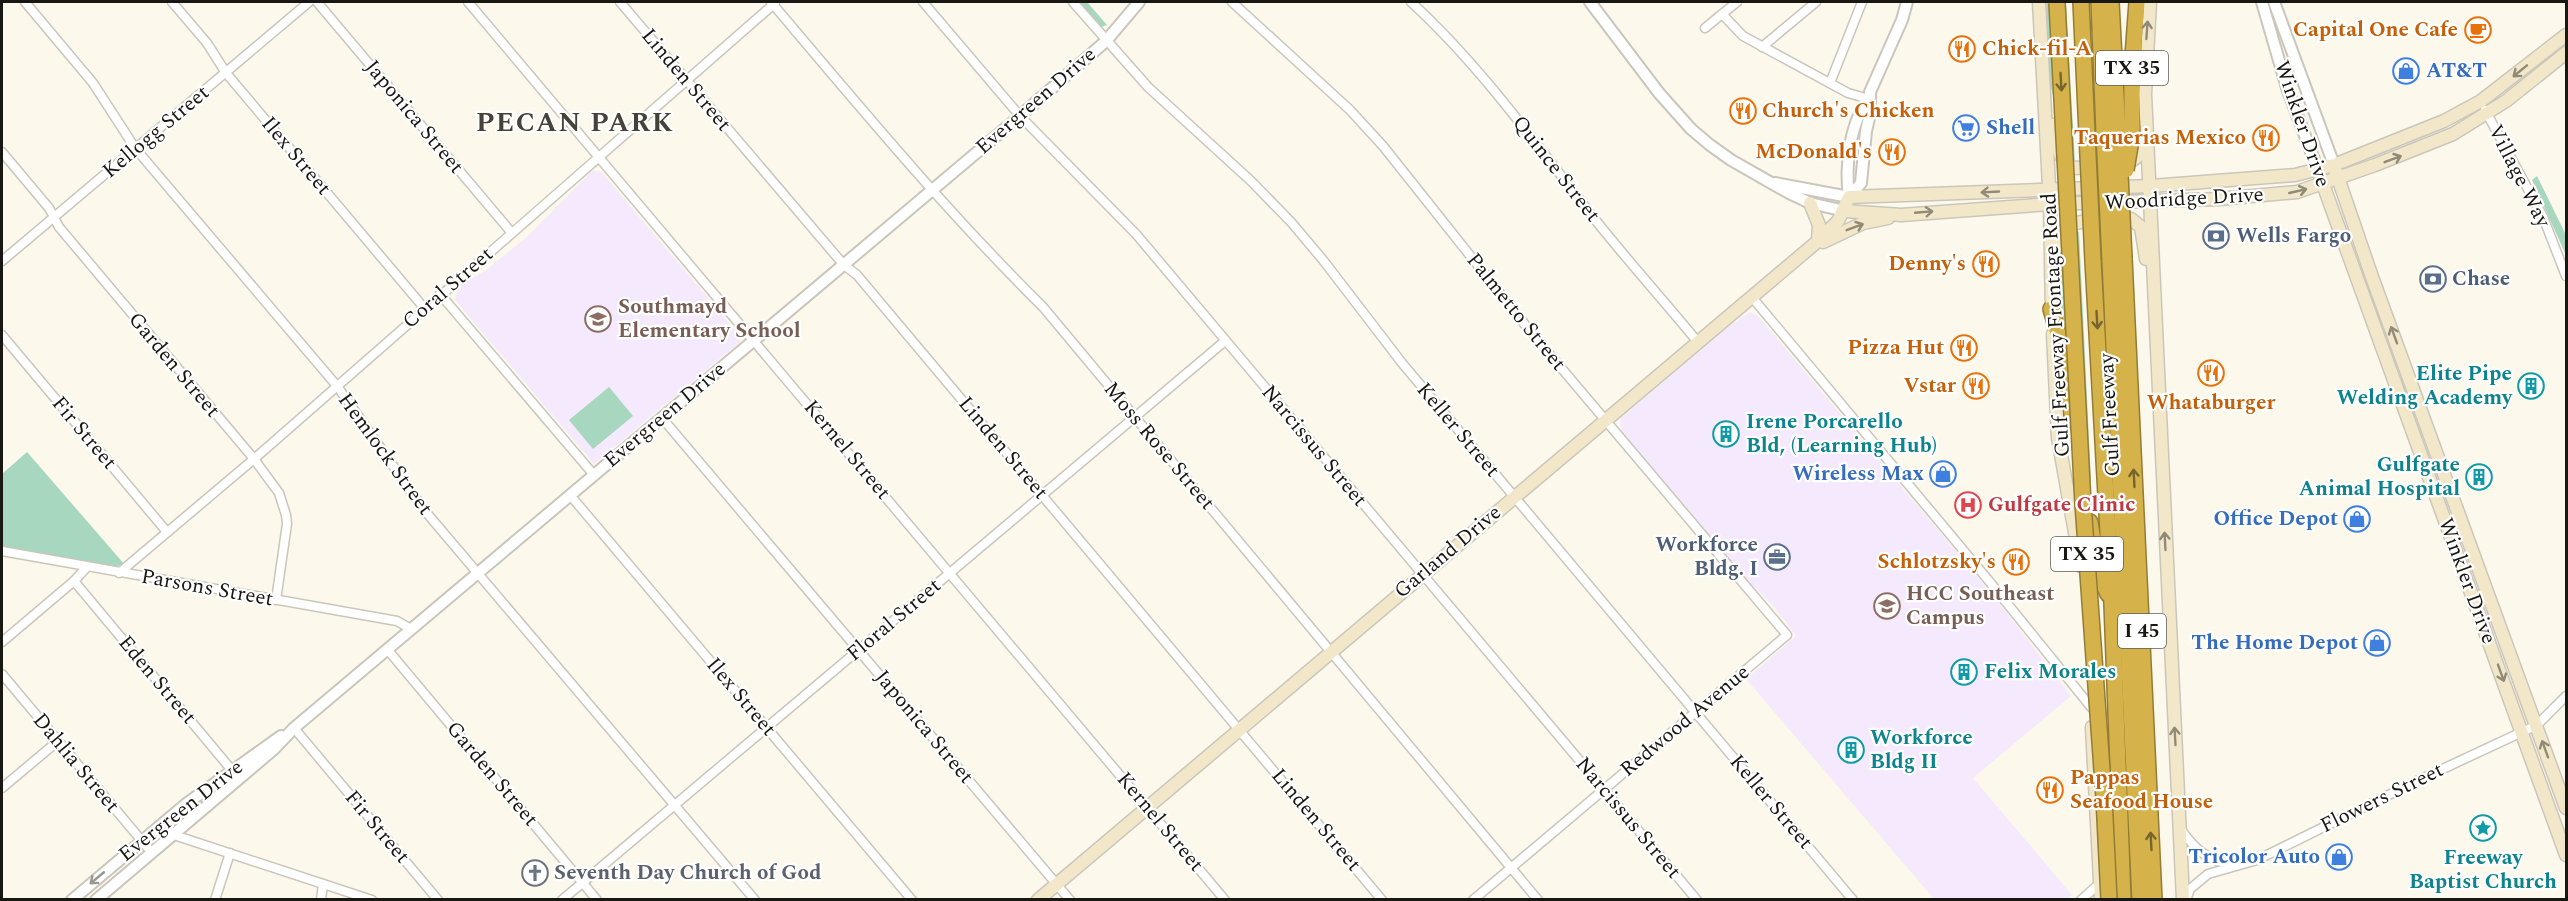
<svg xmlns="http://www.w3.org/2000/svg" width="2568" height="901" font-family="Spectral,serif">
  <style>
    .education { fill: #f5e9fd }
    .green { fill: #a7d7be }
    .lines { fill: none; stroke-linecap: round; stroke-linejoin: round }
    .minor-casing { stroke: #cbc6bb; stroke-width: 11 }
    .tertiary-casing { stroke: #cbc6bb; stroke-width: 14 }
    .secondary-casing { stroke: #cbc6bb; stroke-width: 15 }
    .motorway-casing { stroke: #937c36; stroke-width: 18 }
    .minor { stroke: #fff; stroke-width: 8 }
    .tertiary { stroke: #fff; stroke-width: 10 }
    .secondary { stroke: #f2e8c9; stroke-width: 12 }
    .motorway { stroke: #d5b34a; stroke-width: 15 }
    .motorway-bridge-casing { stroke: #937c36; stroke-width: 18; stroke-linecap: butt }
    .motorway-bridge { stroke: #d5b34a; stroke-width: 15 }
    .oneway { stroke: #908a77 }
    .oneway2 { stroke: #76652e }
    .oneway3 { stroke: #979794 }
    .labels { text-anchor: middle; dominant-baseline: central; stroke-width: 4.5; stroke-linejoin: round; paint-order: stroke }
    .shield { fill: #fff; stroke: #5d5d59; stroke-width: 1.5 }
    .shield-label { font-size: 20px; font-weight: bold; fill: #181712 }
    .food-label { font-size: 21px; font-weight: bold; fill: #c56008; stroke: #fff; text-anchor: end }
    .shop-label { font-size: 21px; font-weight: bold; fill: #366cbe; stroke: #fff; text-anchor: end }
    .street-label { font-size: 21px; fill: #181712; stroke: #fff }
    .service-label { font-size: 21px; font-weight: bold; fill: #4e5e75; stroke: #fff; text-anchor: start }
    .education-label { font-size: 21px; font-weight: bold; fill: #785e54; stroke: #fff; text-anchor: start }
    .culture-label { font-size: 21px; font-weight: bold; fill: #0d838f; stroke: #fff; text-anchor: start }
    .health-label { font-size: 21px; font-weight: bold; fill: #be3a42; stroke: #fff; text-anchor: start }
    .worship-label { font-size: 21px; font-weight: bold; fill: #5b616d; stroke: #fff; text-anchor: start }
    .district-label { font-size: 27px; font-weight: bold; letter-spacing: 1.5px; fill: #464239; stroke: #fff }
  </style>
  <rect width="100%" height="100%" fill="#fcf8ec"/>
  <g class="education">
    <path d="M592,171H599L603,174L741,337L740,342L594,464L455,300L458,289L465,282L485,271L527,237Z"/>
    <path d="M1750,312L1758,316L2000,604L2071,696L1973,778L2072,895L2066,900L1934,899L1746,679L1796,636L1775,608L1741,574L1630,443L1622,432L1620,422L1621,418L1728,327Z"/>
  </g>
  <g class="green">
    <path d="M1079,2H1087L1107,25L1101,27Z"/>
    <path d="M2046,2H2066L2075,163L2068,160L2050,83Z"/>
    <path d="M2537,176L2566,235V255L2532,180Z"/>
    <path d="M2070,229L2079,232L2091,481L2088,487L2062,321L2057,247Z"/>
    <path d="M609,387L633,416L593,449L569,420Z"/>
    <path d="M27,452L125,565L108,567L2,546V474Z"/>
  </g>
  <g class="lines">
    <g class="minor-casing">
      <g id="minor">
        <path d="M25,2L93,83L135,148L337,386L425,511L755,900"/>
        <path d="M172,2L207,43L226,73L425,309"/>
        <path d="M317,2L511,232"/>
        <path d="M468,2L1225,900"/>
        <path d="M620,2L843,264L857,275L1382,900"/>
        <path d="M771,2C859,106 946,211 1043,307L1538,900"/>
        <path d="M923,2L1020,116L1136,234L1697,900"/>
        <path d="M1073,2L1148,87L1251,181L1291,222L1323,260L1402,363L1853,900"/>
        <path d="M1232,2L1350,110L1383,146L1530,331L1787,635L1473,900"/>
        <path d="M1411,2C1482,67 1538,147 1597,222C1629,262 1664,301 1697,341"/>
        <path d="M1722,14L1743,36L1848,93L1869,99"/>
        <path d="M1705,28L1737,2"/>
        <path d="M1762,47L1816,2"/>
        <path d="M1830,83L1862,2"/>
        <path d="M2485,110L2543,217L2566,276"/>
        <path d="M2,152L49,208L59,227L254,459L279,493L286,515L287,524L276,600"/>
        <path d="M2,261L309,2"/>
        <path d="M440,294L594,475"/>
        <path d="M1751,296L1989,581L2091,707"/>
        <path d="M2,335L167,532"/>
        <path d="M662,418L1070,900"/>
        <path d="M570,495L912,900"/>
        <path d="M2,551L397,621L411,629"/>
        <path d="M119,573L254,459L775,3"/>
        <path d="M74,581L235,774"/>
        <path d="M2,642L74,581L86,568"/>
        <path d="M387,649L597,900"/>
        <path d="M2,674L152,853"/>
        <path d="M294,728L438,900"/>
        <path d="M2,788L58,741"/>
        <path d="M163,823L174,835L372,900"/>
        <path d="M2180,828C2195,850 2209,862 2236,865"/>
        <path d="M215,900L230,853"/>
        <path d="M321,900L323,884"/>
        <path d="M562,900L1225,341"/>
        <path d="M2081,900L2100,883"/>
        <path d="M2186,900L2190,889L2208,874L2257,860L2419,780L2537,725L2566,696"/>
      </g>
    </g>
    <g class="tertiary-casing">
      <g id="tertiary">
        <path d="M1590,2L1659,93L1691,129L1710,145L1731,160L1789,193L1810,203L1845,211"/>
        <path d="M2262,2L2287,88L2318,170"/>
        <path d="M2274,2L2334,165"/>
        <path d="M1775,183L1849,197"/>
        <path d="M1849,197L1861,183L1866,131L1870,114V92L1902,20L1907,2"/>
        <path d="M1849,197C1845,167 1849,124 1869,99"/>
        <path d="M72,900L186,804L281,736"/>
        <path d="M96,900L274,749L294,728L1020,116L1106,41L1139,2"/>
      </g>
    </g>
    <g class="secondary-casing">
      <g id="secondary">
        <path d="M2039,2L2050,204L2052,316"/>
        <path d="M2150,2L2145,94L2183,900"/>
        <path d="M2053,125C2055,142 2058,159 2073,168C2099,166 2138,173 2145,142"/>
        <path d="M2336,172L2372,277L2566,808"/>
        <path d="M2320,176L2566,855"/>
        <path d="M1810,203L1819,225L1818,241"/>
        <path d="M1845,211L1901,215L2050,204L2219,199L2297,192L2375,165L2453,134L2506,101L2566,53"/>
        <path d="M1823,242L1863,223L1888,218"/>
        <path d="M2055,250C2056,213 2105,221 2131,219L2141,227L2146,259"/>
        <path d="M2053,334L2058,438L2081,566"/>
        <path d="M2092,727L2101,900"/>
        <path d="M1038,900L1818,241L1838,221L1849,197L2151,186L2295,175L2334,165L2444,121L2481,101L2566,35"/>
      </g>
    </g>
    <g class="motorway-casing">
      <g id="motorway">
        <path d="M2081,2L2087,134"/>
        <path d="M2099,2L2104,133"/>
        <path d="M2111,2L2118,133"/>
        <path d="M2132,134V70L2137,2"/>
        <path d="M2124,258L2154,900"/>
        <path d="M2093,261L2112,604L2123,900"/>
        <path d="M2110,261L2140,900"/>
        <path d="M2051,309L2059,337L2073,421"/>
        <path d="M2090,522L2098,572L2108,594"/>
      </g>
    </g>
    <use href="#minor" class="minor"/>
    <use href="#tertiary" class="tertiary"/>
    <use href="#secondary" class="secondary"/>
    <use href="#motorway" class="motorway"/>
    <g class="motorway-bridge-casing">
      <g id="motorway-bridge">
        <path d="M2057,3L2083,504L2104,798L2109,900"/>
        <path d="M2104,133L2110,261"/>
        <path d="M2118,133L2124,258"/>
        <path d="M2087,134L2093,261"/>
        <path d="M2126,170L2132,134"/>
      </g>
    </g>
    <use href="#motorway-bridge" class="motorway-bridge"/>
  </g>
  <defs><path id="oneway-shaft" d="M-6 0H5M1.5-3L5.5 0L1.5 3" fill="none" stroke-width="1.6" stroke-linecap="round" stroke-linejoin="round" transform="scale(1.5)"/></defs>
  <g class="oneway">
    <use href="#oneway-shaft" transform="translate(2147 30) rotate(-86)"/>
    <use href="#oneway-shaft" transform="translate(2520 71) rotate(141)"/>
    <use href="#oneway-shaft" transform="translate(2393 159) rotate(-21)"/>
    <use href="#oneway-shaft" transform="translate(2298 191) rotate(-13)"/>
    <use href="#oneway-shaft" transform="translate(1990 192) rotate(177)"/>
    <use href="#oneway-shaft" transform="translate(1924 212) rotate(-5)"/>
    <use href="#oneway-shaft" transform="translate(1855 227) rotate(-21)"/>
    <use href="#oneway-shaft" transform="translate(2394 335) rotate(-110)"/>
    <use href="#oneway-shaft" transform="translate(2165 541) rotate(-93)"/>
    <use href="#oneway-shaft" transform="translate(2501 673) rotate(70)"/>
    <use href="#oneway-shaft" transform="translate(2175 736) rotate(-93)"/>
    <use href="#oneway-shaft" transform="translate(2545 749) rotate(-110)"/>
  </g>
  <g class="oneway2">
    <use href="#oneway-shaft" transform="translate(2061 82) rotate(87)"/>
    <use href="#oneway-shaft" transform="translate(2097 320) rotate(87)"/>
    <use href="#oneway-shaft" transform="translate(2134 478) rotate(-93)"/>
    <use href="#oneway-shaft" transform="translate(2151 841) rotate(-93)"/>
  </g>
  <use class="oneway3" href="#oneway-shaft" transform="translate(97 878) rotate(140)"/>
  <defs>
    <g id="cafe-ring" transform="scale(1.35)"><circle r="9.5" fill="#fff" stroke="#e8710a" stroke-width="1.5"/><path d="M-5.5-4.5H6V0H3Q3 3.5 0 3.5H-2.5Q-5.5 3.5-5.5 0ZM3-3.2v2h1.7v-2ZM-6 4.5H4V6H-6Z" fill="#e8710a"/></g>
    <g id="restaurant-ring" transform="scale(1.35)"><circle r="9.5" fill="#fff" stroke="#e8710a" stroke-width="1.5"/><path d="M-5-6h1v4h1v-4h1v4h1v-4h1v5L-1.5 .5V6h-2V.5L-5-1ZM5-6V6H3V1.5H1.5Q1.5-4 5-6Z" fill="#e8710a"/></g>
    <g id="shop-ring" transform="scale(1.35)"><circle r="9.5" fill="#fff" stroke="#3f7fe0" stroke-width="1.5"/><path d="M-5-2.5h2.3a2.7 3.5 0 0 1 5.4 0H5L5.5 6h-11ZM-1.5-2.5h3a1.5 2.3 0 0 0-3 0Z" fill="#3f7fe0"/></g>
    <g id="supermarket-ring" transform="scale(1.35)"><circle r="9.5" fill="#fff" stroke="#3f7fe0" stroke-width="1.5"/><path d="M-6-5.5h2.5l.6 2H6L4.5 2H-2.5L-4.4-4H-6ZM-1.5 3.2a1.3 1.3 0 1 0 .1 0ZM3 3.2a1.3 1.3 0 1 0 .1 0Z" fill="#3f7fe0"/></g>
    <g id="bank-ring" transform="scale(1.35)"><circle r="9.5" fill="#fff" stroke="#5c6f8a" stroke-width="1.5"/><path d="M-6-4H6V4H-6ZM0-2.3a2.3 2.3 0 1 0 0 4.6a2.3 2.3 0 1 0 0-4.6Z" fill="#5c6f8a"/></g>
    <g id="school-ring" transform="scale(1.35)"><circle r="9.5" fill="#fff" stroke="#8d6e63" stroke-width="1.5"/><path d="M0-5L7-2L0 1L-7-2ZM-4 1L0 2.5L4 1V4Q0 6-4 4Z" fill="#8d6e63"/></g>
    <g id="building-ring" transform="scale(1.35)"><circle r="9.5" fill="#fff" stroke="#0f9aa8" stroke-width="1.5"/><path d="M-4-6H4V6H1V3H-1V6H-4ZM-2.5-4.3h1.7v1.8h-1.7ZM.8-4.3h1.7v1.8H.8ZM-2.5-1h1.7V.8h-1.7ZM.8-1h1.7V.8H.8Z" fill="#0f9aa8"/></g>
    <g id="hospital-ring" transform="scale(1.35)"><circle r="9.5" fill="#fff" stroke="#e0444e" stroke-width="1.5"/><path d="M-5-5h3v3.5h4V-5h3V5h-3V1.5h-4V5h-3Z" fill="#e0444e"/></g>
    <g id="office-ring" transform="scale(1.35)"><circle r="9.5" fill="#fff" stroke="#5c6f8a" stroke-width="1.5"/><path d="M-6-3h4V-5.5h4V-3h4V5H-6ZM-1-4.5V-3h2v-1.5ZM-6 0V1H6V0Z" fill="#5c6f8a"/></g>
    <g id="university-ring" transform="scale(1.35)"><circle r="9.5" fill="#fff" stroke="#8d6e63" stroke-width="1.5"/><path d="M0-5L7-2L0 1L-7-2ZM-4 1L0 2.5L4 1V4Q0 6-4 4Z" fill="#8d6e63"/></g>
    <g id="sight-ring" transform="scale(1.35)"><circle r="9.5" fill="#fff" stroke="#0f9aa8" stroke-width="1.5"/><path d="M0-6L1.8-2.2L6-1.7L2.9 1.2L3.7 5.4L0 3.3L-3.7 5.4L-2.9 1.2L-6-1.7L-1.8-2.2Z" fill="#0f9aa8"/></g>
    <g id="church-ring" transform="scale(1.35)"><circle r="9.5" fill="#fff" stroke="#6b7280" stroke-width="1.5"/><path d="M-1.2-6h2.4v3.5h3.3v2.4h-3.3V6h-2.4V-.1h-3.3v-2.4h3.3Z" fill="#6b7280"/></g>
  </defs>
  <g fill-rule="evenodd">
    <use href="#cafe-ring" x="2478" y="30"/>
    <use href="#restaurant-ring" x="1962" y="49"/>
    <use href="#shop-ring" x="2406" y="71"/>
    <use href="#restaurant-ring" x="1743" y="111"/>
    <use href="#supermarket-ring" x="1966" y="128"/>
    <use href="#restaurant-ring" x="2266" y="138"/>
    <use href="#restaurant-ring" x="1892" y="152"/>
    <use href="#bank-ring" x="2216" y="236"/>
    <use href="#restaurant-ring" x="1986" y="264"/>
    <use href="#bank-ring" x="2433" y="279"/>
    <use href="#school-ring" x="598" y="319"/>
    <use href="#restaurant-ring" x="1964" y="348"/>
    <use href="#restaurant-ring" x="2211" y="373"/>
    <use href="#restaurant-ring" x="1976" y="386"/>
    <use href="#building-ring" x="2531" y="386"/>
    <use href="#building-ring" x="1726" y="434"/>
    <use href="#shop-ring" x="1943" y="474"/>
    <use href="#building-ring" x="2479" y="477"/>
    <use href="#hospital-ring" x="1968" y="505"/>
    <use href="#shop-ring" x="2357" y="519"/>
    <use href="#office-ring" x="1777" y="557"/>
    <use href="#restaurant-ring" x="2016" y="562"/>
    <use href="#university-ring" x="1887" y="606"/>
    <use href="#shop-ring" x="2377" y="643"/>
    <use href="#building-ring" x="1964" y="672"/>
    <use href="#building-ring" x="1851" y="750"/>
    <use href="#restaurant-ring" x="2050" y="790"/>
    <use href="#sight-ring" x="2483" y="828"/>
    <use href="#shop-ring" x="2339" y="857"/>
    <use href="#church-ring" x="535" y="873"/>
  </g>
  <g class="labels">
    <g class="shield">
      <rect x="2096" y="51" width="72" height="34" rx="4.5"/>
      <rect x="2051" y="537" width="72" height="34" rx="4.5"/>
      <rect x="2118" y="614" width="48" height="34" rx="4.5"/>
    </g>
    <g class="shield-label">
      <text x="2132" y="68">TX 35</text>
      <text x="2087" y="554">TX 35</text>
      <text x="2142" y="631">I 45</text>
    </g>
    <g class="food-label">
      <text x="2458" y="30">Capital One Cafe</text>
      <text x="1982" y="49" text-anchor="start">Chick-fil-A</text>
      <text x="1762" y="111" text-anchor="start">Church's Chicken</text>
      <text x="2246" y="138">Taquerias Mexico</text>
      <text x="1872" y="152">McDonald's</text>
      <text x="1966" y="264">Denny's</text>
      <text x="1944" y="348">Pizza Hut</text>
      <text x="1956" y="386">Vstar</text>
      <text x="2211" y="403" text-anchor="middle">Whataburger</text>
      <text x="1996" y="562">Schlotzsky's</text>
      <text x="2070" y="778" text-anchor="start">Pappas<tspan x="2070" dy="24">Seafood House</tspan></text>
    </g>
    <g class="shop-label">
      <text x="2426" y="71" text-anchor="start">AT&amp;T</text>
      <text x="1986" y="128" text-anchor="start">Shell</text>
      <text x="1924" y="474">Wireless Max</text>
      <text x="2338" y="519">Office Depot</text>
      <text x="2358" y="643">The Home Depot</text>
      <text x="2320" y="857">Tricolor Auto</text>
    </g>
    <g class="street-label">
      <text transform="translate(686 80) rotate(50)">Linden Street</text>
      <text transform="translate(1036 101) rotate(-41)">Evergreen Drive</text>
      <text transform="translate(414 117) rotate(50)">Japonica Street</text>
      <text transform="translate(2302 124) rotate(71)">Winkler Drive</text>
      <text transform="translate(156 132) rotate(-40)">Kellogg Street</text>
      <text transform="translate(296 156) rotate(50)">Ilex Street</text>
      <text transform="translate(1556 169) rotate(52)">Quince Street</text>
      <text transform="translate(2519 176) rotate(63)">Village Way</text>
      <text transform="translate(2184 199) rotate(-3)">Woodridge Drive</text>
      <text transform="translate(448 288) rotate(-41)">Coral Street</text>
      <text transform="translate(1516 312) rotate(51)">Palmetto Street</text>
      <text transform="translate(2056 325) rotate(-93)">Gulf Freeway Frontage Road</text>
      <text transform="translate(174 365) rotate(50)">Garden Street</text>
      <text transform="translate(665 415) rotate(-40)">Evergreen Drive</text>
      <text transform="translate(2110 415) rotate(-93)">Gulf Freeway</text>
      <text transform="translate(1458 430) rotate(50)">Keller Street</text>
      <text transform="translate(84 433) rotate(50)">Fir Street</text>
      <text transform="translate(1159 446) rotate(50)">Moss Rose Street</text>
      <text transform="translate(1314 446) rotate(50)">Narcissus Street</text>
      <text transform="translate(1003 448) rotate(50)">Linden Street</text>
      <text transform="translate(847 450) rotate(50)">Kernel Street</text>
      <text transform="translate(385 454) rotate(54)">Hemlock Street</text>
      <text transform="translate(1448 552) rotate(-40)">Garland Drive</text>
      <text transform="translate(2467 581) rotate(70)">Winkler Drive</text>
      <text transform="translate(207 588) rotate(10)">Parsons Street</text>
      <text transform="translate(894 620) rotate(-40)">Floral Street</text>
      <text transform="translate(157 680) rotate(50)">Eden Street</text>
      <text transform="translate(741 697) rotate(50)">Ilex Street</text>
      <text transform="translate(1685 721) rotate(-40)">Redwood Avenue</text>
      <text transform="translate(924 727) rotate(50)">Japonica Street</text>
      <text transform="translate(76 763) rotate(50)">Dahlia Street</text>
      <text transform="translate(492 774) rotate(50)">Garden Street</text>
      <text transform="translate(2382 798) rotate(-26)">Flowers Street</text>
      <text transform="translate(1771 802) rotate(50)">Keller Street</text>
      <text transform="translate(181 811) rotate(-38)">Evergreen Drive</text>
      <text transform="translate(1628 818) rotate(50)">Narcissus Street</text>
      <text transform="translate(1316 820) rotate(50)">Linden Street</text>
      <text transform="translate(1160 822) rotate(50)">Kernel Street</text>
      <text transform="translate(377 827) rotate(50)">Fir Street</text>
    </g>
    <g class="service-label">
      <text x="2236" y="236">Wells Fargo</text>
      <text x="2452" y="279">Chase</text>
      <text x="1758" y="545" text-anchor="end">Workforce<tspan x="1758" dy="24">Bldg. I</tspan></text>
    </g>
    <g class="education-label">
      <text x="618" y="307">Southmayd<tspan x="618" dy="24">Elementary School</tspan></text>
      <text x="1906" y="594">HCC Southeast<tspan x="1906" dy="24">Campus</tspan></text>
    </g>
    <g class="culture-label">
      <text x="2512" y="374" text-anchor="end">Elite Pipe<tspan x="2512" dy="24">Welding Academy</tspan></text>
      <text x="1746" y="422">Irene Porcarello<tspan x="1746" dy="24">Bld, (Learning Hub)</tspan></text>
      <text x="2460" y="465" text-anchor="end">Gulfgate<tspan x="2460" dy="24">Animal Hospital</tspan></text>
      <text x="1984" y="672">Felix Morales</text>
      <text x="1870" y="738">Workforce<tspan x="1870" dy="24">Bldg II</tspan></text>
      <text x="2483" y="858" text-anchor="middle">Freeway<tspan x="2483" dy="24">Baptist Church</tspan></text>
    </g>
    <g class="health-label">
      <text x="1988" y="505">Gulfgate Clinic</text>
    </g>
    <g class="worship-label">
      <text x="554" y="873">Seventh Day Church of God</text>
    </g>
    <g class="district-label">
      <text x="575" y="123">PECAN PARK</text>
    </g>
  </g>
  <rect width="2568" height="901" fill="none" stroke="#181712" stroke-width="6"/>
</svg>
